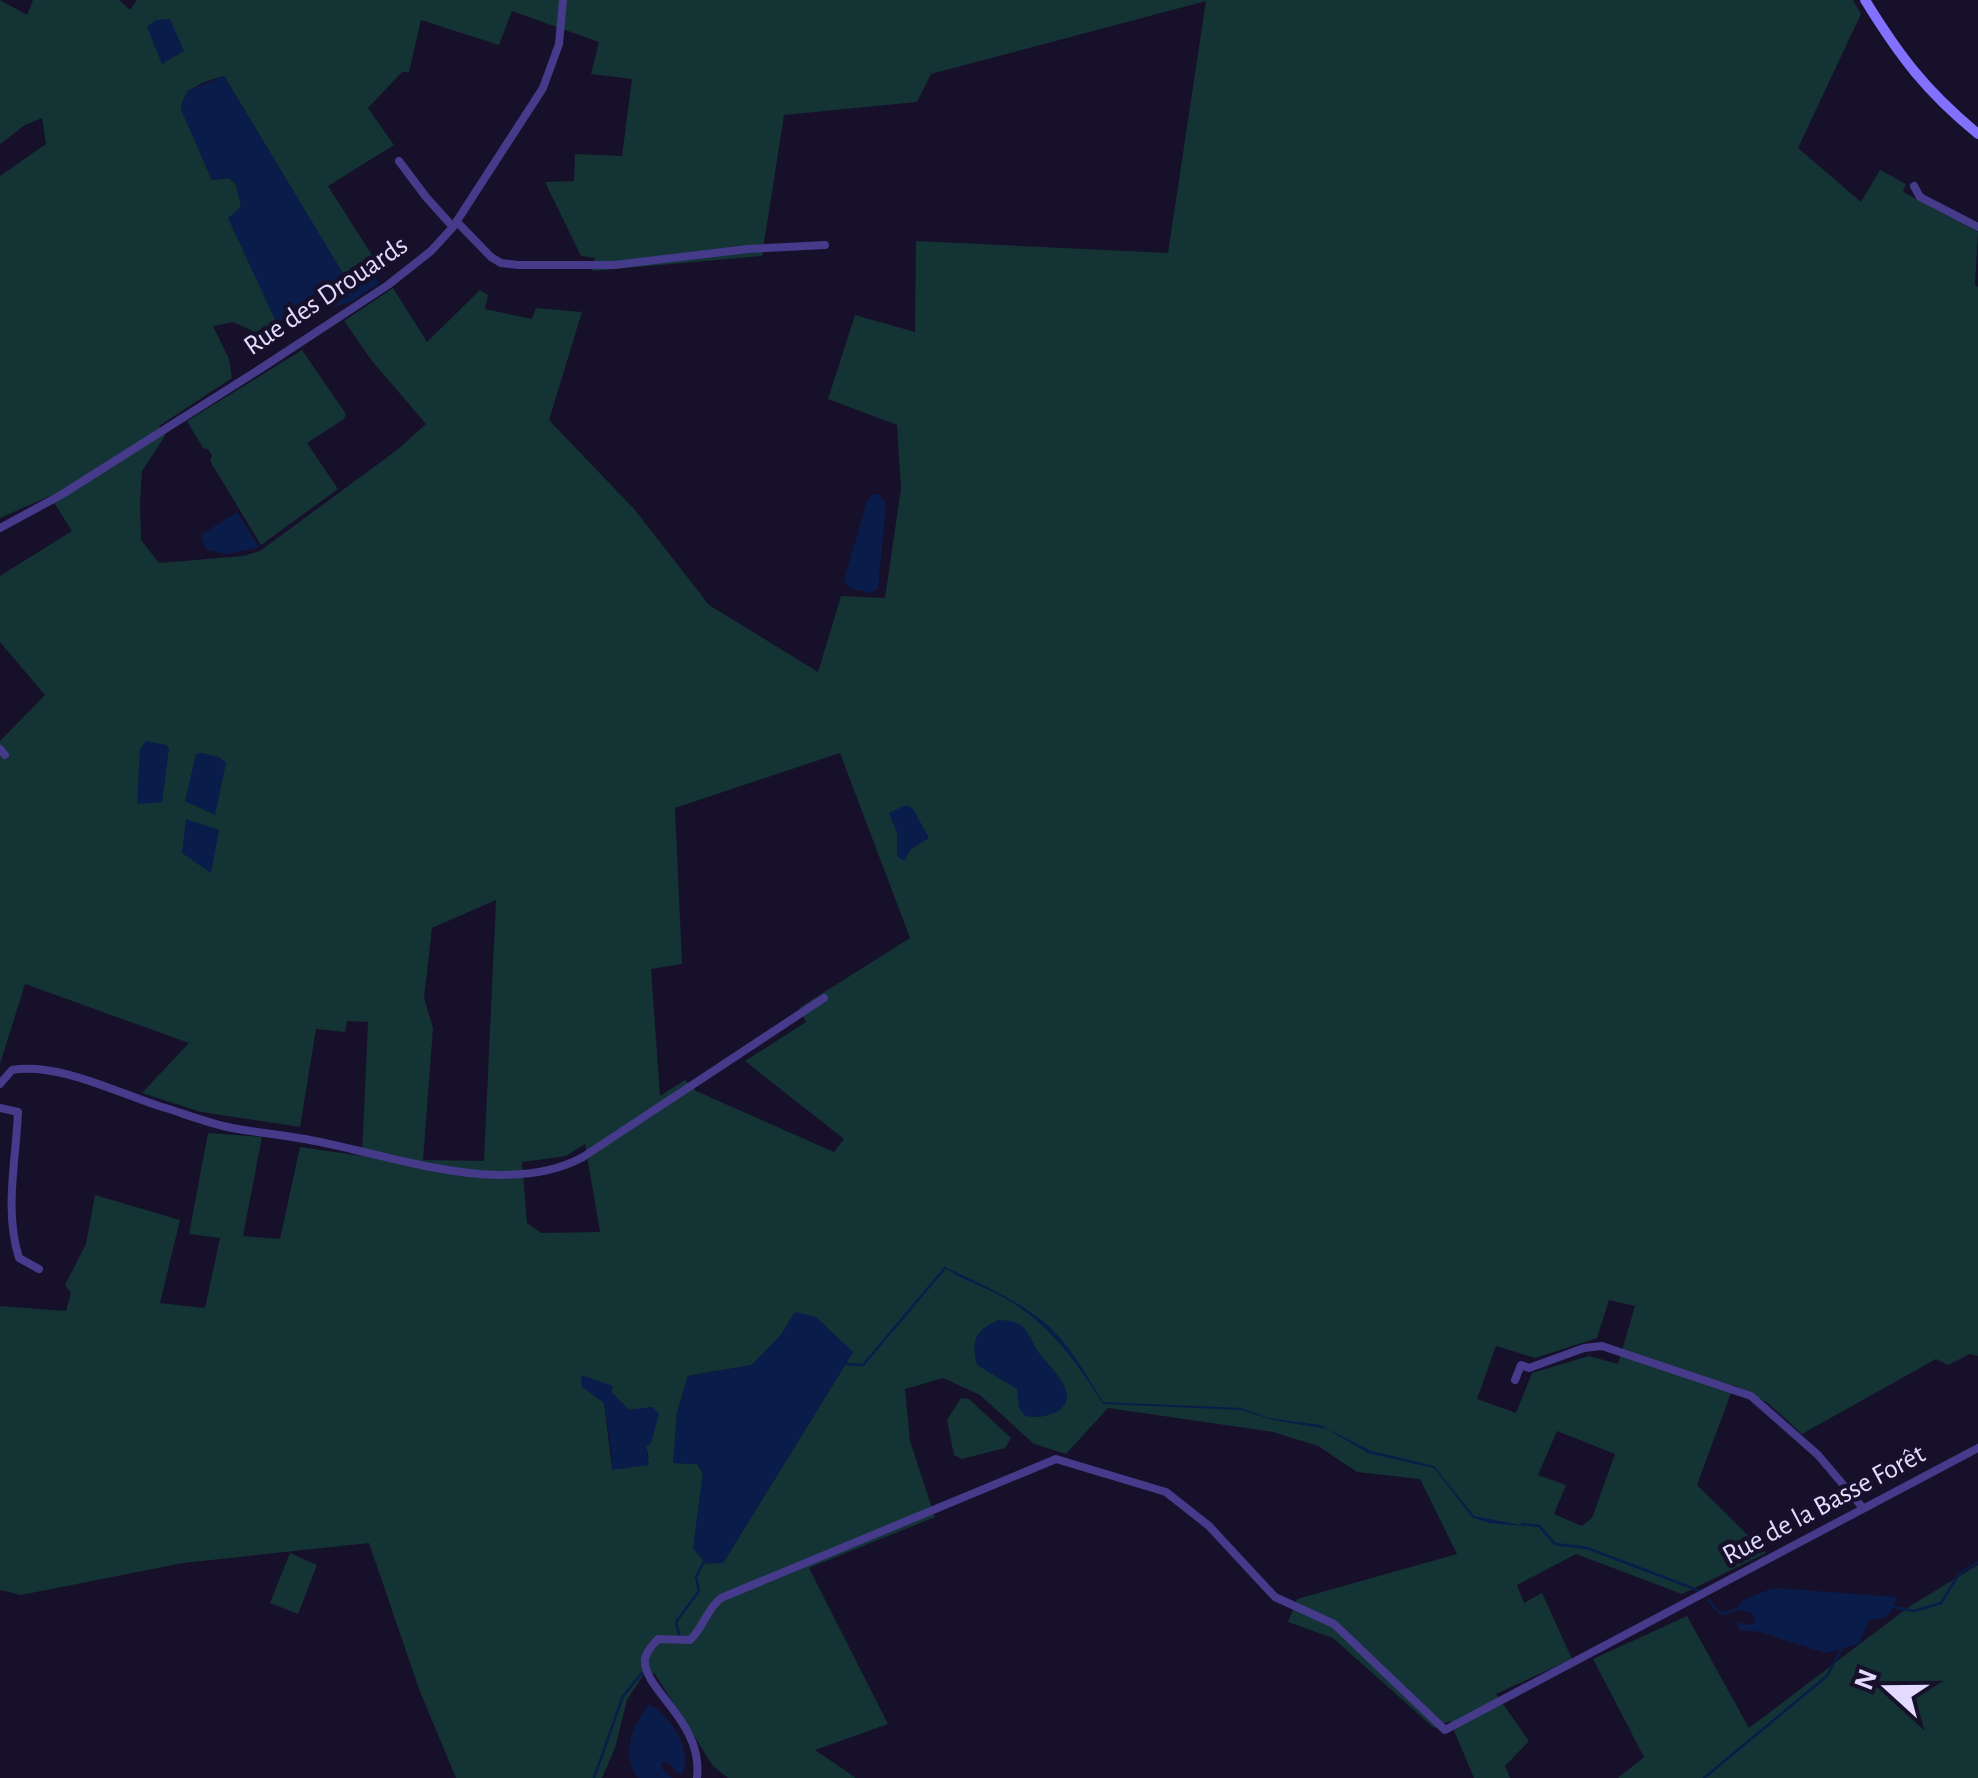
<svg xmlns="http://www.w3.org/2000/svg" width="1978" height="1778" font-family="'Alegreya Sans',sans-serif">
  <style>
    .green { fill: #133335; fill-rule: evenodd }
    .water { fill: #0a1c4a }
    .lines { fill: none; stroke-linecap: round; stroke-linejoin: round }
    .stream { stroke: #0a1c4a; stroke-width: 2.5 }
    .street { stroke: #453b8a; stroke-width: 8 }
    .secondary { stroke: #8271ff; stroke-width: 10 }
    .labels { text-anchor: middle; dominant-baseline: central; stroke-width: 9; stroke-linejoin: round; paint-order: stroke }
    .street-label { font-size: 28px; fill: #e2daff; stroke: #17102b }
  </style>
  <rect width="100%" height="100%" fill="#17102b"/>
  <g class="green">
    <path d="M0,0L27,15L33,0H119L130,10L137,0H1853L1861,14L1798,148L1861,202L1880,170L1906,184L1903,192L1978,232L1975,285L1978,287V1356L1970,1354L1948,1365L1936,1359L1802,1434L1768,1403L1734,1385L1697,1485L1766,1553L1682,1594L1576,1554L1517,1585L1524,1603L1542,1593L1572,1659L1496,1694L1529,1741L1505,1766L1510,1778H1474L1450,1721L1434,1728L1333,1638L1288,1622L1297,1599L1457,1554L1420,1479L1357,1472L1318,1446L1273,1432L1108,1408L1066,1454L1034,1444L980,1395L943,1378L905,1389L910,1441L935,1517L809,1568L888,1724L815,1750L856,1778H728L713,1766L655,1674L646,1671L627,1700L615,1748L602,1778H456L419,1689L369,1543L183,1563L21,1595L0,1590V1306L66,1311L71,1293L65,1285L86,1244L95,1195L180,1220L160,1303L205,1308L220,1238L189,1234L208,1133L262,1137L243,1236L280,1239L300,1147L362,1156L368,1022L347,1021L345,1032L316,1029L300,1127L201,1112L142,1093L189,1043L25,984L0,1064V741L45,695L0,642V576L72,531L50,496L0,518V176L46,144L42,118L25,125L0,144ZM1206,1L1168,253L916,241L915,332L855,315L828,399L897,425L901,489L885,598L841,596L818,672L709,605L635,510L549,420L582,312L536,308L532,319L485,309L488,295L480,290L427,342L393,288L344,321L372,361L426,424L397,450L260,551L243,556L159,563L141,540L140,501L142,471L165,436L159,426L232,378L229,359L213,326L233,322L275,341L281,332L229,219L241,207L236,184L229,178L212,180L181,109C183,87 206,81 224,76L345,277C358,274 372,277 382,271L328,186L394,145L368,108L402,72H409L421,20L499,45L512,11L599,42L591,74L632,79L622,156L575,154L574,181L545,182L581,256L595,258L592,271L762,256L784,115L917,102L931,74ZM840,753L910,938L799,1008L806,1022L745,1061L844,1139L834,1152L696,1091L685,1080L660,1096L651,969L682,964L675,808ZM496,900L484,1161L423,1160L433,1028L424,998L432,928ZM585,1144L600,1232L541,1233L527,1223L522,1162L566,1156ZM1609,1300L1635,1306L1618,1364L1589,1356L1532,1373L1516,1413L1477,1399L1496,1346L1535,1358L1597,1338ZM795,1312L853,1352L723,1563L700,1505L703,1473L697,1464L674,1463L677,1413L688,1376L752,1365L781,1335ZM613,1387L611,1392L629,1410L653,1407L646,1447L649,1457L612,1469L604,1403ZM1557,1431L1615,1454L1592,1518L1582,1526L1554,1514L1566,1485L1538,1475Z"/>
    <path d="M302,350L346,414L344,419L307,443L338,489L261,545L210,461L212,456L208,449L203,448L187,421Z"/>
    <path d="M961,1398L969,1399L1011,1438L1005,1448L962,1459L954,1455L947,1420Z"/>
    <path d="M290,1553L317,1565L298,1614L270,1603Z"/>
    <path d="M1978,1565V1778H1618L1644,1757L1593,1659L1687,1616L1749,1728L1910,1606Z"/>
  </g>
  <g class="water">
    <path d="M170,19L184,51L162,64L147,27L156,20Z"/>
    <path d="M224,76L345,277L360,273L375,275L379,283L351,302L321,310L281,332L228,218L241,207L236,183L229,178L212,180L181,109L187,91Z"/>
    <path d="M879,494L886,504L878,589L870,593L850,588L844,580L867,501L872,495Z"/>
    <path d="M237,512L259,547L228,554L206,550L201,535Z"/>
    <path d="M146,741L166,745L169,749L162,802L137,804L140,749Z"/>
    <path d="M203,753L221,758L226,763L215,815L185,801L196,754Z"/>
    <path d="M906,805L913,809L929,838L910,850L904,861L897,856V833L889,813Z"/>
    <path d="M186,819L219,830L211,873L182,853Z"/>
    <path d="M943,1266C977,1282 1012,1297 1041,1320C1068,1341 1085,1373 1103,1402L1241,1408L1269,1418L1320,1425L1371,1451L1434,1466L1474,1516L1525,1526L1489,1523L1472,1517L1434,1468L1368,1453L1327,1429L1273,1420L1242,1410L1103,1404C1074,1358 1046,1319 997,1294C980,1285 955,1277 943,1266Z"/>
    <path d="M795,1312L816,1317L853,1352L723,1563L706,1564L693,1548L703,1472L697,1464L673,1463L677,1413L688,1376L752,1365L781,1335Z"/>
    <path d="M999,1320C1029,1321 1026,1333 1039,1353C1049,1367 1085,1397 1056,1412C1046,1417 1036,1418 1025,1416L1019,1408L1017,1389L977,1365C971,1341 975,1330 999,1320Z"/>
    <path d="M581,1375L613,1386L611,1392L629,1410L653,1407L659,1414L651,1443L646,1447L649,1465L612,1470V1455L604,1403L582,1387Z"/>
    <path d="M1773,1588L1897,1597C1892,1614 1887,1620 1869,1620L1859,1644L1825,1653L1760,1632L1739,1630L1737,1622L1749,1625L1755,1622L1752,1613L1737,1609L1741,1601Z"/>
    <path d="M650,1704C673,1720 693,1749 682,1776L665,1761L661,1763L663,1770L672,1778H638C620,1754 632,1725 650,1704Z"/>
  </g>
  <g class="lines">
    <g class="stream">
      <path d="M845,1364L863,1365L945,1268"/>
      <path d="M1522,1524L1539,1526L1555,1544L1587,1548L1700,1591"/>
      <path d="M1709,1600L1715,1609L1724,1614L1740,1608"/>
      <path d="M1893,1607L1914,1611L1941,1603L1959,1574L1978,1562"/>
      <path d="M679,1634L676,1622L699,1591L696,1577L704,1561"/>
      <path d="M594,1778L623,1696L642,1673"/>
      <path d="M1704,1778L1827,1676L1843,1646"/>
    </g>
    <g class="street">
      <path d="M399,161L426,197L453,227"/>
      <path d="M1914,186L1920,197L1978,227"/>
      <path d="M457,222L491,257L501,263L518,265H614L748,249L825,245"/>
      <path d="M0,528L61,495L263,367L388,285L431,251L453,227L543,88L559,44L563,0"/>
      <path d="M0,749L5,755"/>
      <path d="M0,1084L12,1070C57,1062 116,1092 159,1106C183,1113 207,1123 232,1128C259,1133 287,1135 315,1141C394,1156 506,1199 583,1157L824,998"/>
      <path d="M0,1108L18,1112C16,1161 4,1210 19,1258L39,1269"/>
      <path d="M1515,1380L1521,1365L1529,1368L1584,1348L1602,1346L1751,1396L1818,1455L1863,1508"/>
      <path d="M697,1778C704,1721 642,1690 645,1659C646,1651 653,1645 658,1639L690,1640C704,1627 706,1610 721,1598L1056,1459L1166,1492L1209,1526L1275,1597L1334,1624L1445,1730L1978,1448"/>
    </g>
    <path class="secondary" d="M1865,0C1900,57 1926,91 1978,134"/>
  </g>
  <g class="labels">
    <g class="street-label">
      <text transform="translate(326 296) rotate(-34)">Rue des Drouards</text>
      <text transform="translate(1824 1505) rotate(-28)">Rue de la Basse Forêt</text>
    </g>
  </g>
  <g transform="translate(1888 1688) rotate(291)" stroke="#17102b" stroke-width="8" paint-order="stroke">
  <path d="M0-8L18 38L0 25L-18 38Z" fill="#e2daff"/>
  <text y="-15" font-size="28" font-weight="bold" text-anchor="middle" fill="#e2daff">N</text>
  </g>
</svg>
